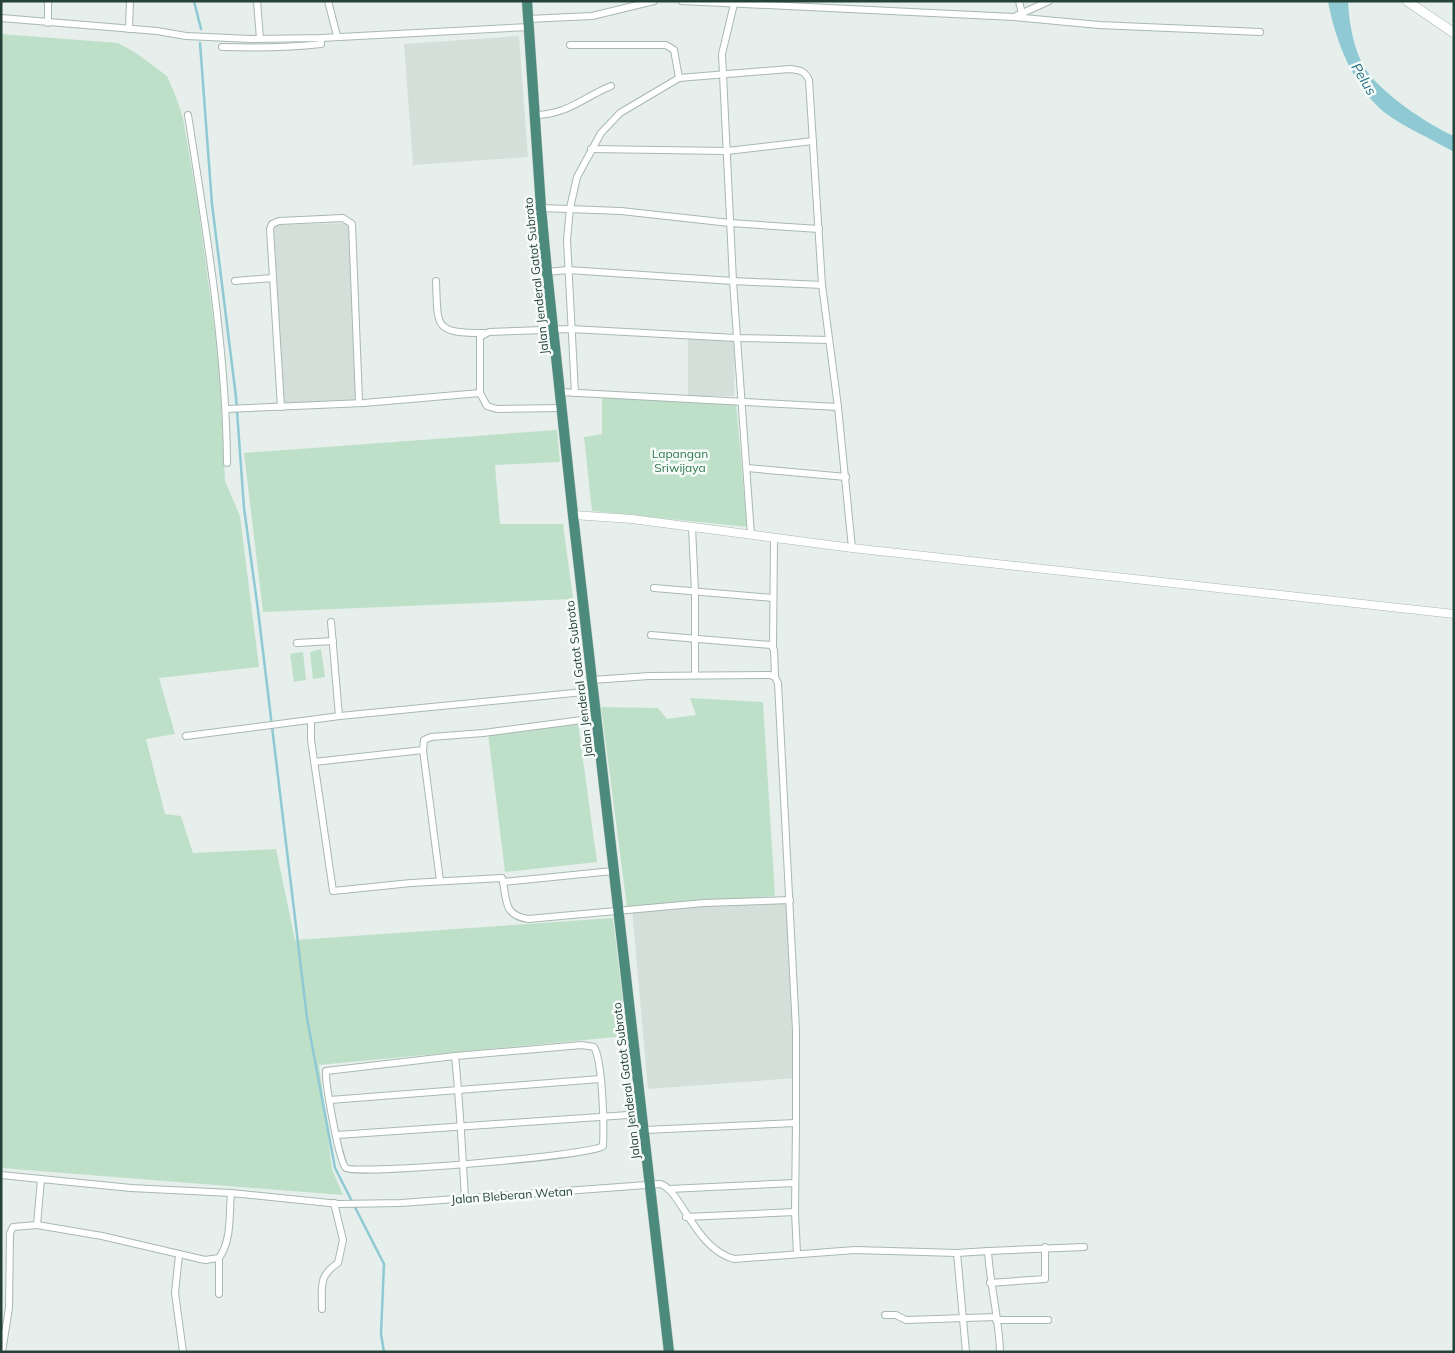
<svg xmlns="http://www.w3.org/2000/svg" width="1455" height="1353" font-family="Mulish,sans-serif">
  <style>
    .built { fill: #d4dfda }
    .green { fill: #bfe0c8 }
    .water { fill: #8ec9d4 }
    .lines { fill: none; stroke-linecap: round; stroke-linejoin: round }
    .stream { stroke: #8ec9d4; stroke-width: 2.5 }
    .minor-casing { stroke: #a8b8b2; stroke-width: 8 }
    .tertiary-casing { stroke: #a8b8b2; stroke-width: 9 }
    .secondary-casing { stroke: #a4bbb3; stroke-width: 10 }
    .trunk-casing { stroke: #c2cac8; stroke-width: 11 }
    .minor { stroke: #fff; stroke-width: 6 }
    .tertiary { stroke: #fff; stroke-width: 8 }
    .secondary { stroke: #fff; stroke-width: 9 }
    .trunk { stroke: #4c8a7c; stroke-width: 10 }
    .labels { text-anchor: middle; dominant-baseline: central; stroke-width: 5; stroke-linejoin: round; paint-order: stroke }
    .street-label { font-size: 12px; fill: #24423a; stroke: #f7fbf9 }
    .park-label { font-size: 12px; fill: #2d7a4b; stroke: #f7fbf9 }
    .water-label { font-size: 14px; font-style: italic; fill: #1c6f80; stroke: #f7fbf9 }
  </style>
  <rect width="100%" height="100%" fill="#e6efeb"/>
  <g class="built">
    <path d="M519,36L528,157L413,165L404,44Z"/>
    <path d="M348,223L359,401L283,407L274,225Z"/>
    <path d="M688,339H735L734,396H688Z"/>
    <path d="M788,900L796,1078L648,1089L632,909Z"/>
  </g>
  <g class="green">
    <path d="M1,34L118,43L136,53L167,76L176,97L183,118L198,206L219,362L225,481L240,516L259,667L159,678L175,734L146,739L165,814L181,816L193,853L276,849L295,940L613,918L627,1036L319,1065L332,1169L343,1195L1,1168Z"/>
    <path d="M602,394L736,403L747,527L592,511L584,437L602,434Z"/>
    <path d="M557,430L560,462L495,465L500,524H563L573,599L263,612L244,453Z"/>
    <path d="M321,649L325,677L313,679L310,652Z"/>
    <path d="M303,652L306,680L294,682L290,654Z"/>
    <path d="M690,698L763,702L775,896L627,907L601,707L658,708L667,719L696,715Z"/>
    <path d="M578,723L597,862L505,872L488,733Z"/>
  </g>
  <path class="water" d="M1328,1H1348C1349,22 1353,46 1363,65C1376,90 1428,125 1454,136V152C1432,139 1403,127 1384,112C1353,86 1335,40 1328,1Z"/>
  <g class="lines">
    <g class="stream">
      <path d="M194,1L201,29"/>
      <path d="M200,43L212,204L236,397L244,508L258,610L307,1018L335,1168L384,1264L381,1334L384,1352"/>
    </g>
    <g class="minor-casing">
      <g id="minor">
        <path d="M48,1V23"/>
        <path d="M257,1L260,39"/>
        <path d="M328,1L337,36"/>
        <path d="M682,1L1014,17L1099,25L1260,32"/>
        <path d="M1019,1L1022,14"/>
        <path d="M734,4L722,54L733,281L822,285L838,407L852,548"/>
        <path d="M1016,16L1049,1"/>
        <path d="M1,18L157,31L186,36L251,39L321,38L529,27"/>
        <path d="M528,19L592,16L654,1"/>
        <path d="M129,29L130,1"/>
        <path d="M570,45H666L674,50L679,78"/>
        <path d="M222,47C255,48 287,48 321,44V38"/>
        <path d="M188,115C206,231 226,345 227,463"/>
        <path d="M534,115C567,115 582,98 611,86"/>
        <path d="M591,149L727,151L813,141"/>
        <path d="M541,208L621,211L730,223L819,229"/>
        <path d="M547,272L568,270L733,281L751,535"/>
        <path d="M235,281L273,278"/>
        <path d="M436,281C438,327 433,333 484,333"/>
        <path d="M560,392L838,407"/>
        <path d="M575,393L567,240L570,208L577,177L601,133L620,113L679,78L790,69C800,70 805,71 809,80L822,285"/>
        <path d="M281,407L270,229L272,224L279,221L343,218L352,224L359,401"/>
        <path d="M562,408L497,409L487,406L480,393V337L489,332L571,329L736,338L829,340"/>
        <path d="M227,409L364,403L480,393"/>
        <path d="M747,468L846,477"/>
        <path d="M692,527L695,592V675"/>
        <path d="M654,588L773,598"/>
        <path d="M331,622L339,716"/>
        <path d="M651,635L771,645L774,650L775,677"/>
        <path d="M297,643L333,641"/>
        <path d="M773,647L774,539"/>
        <path d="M592,680L649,676L770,675L775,677L778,683L796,1030V1123"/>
        <path d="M311,720V740L333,891L411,883L502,878L503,882L613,871"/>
        <path d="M186,736L340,716L594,691"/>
        <path d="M423,750L440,881"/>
        <path d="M314,762L423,750L424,740L431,737L483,733L597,718"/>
        <path d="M503,882C507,902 504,915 528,919L704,903L790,900"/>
        <path d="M455,1056L326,1071C325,1082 339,1163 346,1168C358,1175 590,1156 603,1146C604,1128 603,1062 594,1047L582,1045L455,1056C460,1104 462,1151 465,1198"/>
        <path d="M330,1100L600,1079"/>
        <path d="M645,1130L796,1123L795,1212L797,1253"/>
        <path d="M337,1135L643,1114"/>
        <path d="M1,1175L131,1188L231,1193L339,1204L401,1203L660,1184C681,1189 694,1248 734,1259L855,1250L957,1253L988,1251C990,1285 999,1318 1000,1352"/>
        <path d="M41,1179L37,1225L102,1236L205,1260L219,1258C232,1240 229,1214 231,1193"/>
        <path d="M669,1189L795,1183"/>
        <path d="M686,1217L795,1212"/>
        <path d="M988,1251L1084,1247"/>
        <path d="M957,1253L966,1352"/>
        <path d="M179,1255L175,1293L183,1352"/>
        <path d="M219,1258V1294"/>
        <path d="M990,1283L1045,1279V1247"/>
        <path d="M322,1309C322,1287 318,1276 338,1263L343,1240L334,1203"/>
        <path d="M885,1315H896L906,1320L996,1317"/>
        <path d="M996,1320H1048"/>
        <path d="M2,1352L9,1308L10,1233L13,1227L37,1225"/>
      </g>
    </g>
    <g class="tertiary-casing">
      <path id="tertiary" d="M573,515L632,519L852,548L1454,614"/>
    </g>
    <g class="secondary-casing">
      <path id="secondary" d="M1407,1L1454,33"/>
    </g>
    <g class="trunk-casing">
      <path id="trunk" d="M527,1L541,208L547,272L573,515L669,1352"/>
    </g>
    <use href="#minor" class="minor"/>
    <use href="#tertiary" class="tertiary"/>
    <use href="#secondary" class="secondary"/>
    <use href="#trunk" class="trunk"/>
  </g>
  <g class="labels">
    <g class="street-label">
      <text transform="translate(536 276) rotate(-96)">Jalan Jenderal Gatot Subroto</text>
      <text transform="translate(579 679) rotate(-97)">Jalan Jenderal Gatot Subroto</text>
      <text transform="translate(626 1081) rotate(-97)">Jalan Jenderal Gatot Subroto</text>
      <text transform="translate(512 1195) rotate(-4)">Jalan Bleberan Wetan</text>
    </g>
    <g class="park-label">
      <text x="680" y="453">Lapangan<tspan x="680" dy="14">Sriwijaya</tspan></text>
    </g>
    <g class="water-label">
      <text transform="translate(1364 79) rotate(59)">Pelus</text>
    </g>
  </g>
  <rect width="1455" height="1353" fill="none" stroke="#24423a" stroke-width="5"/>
</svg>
